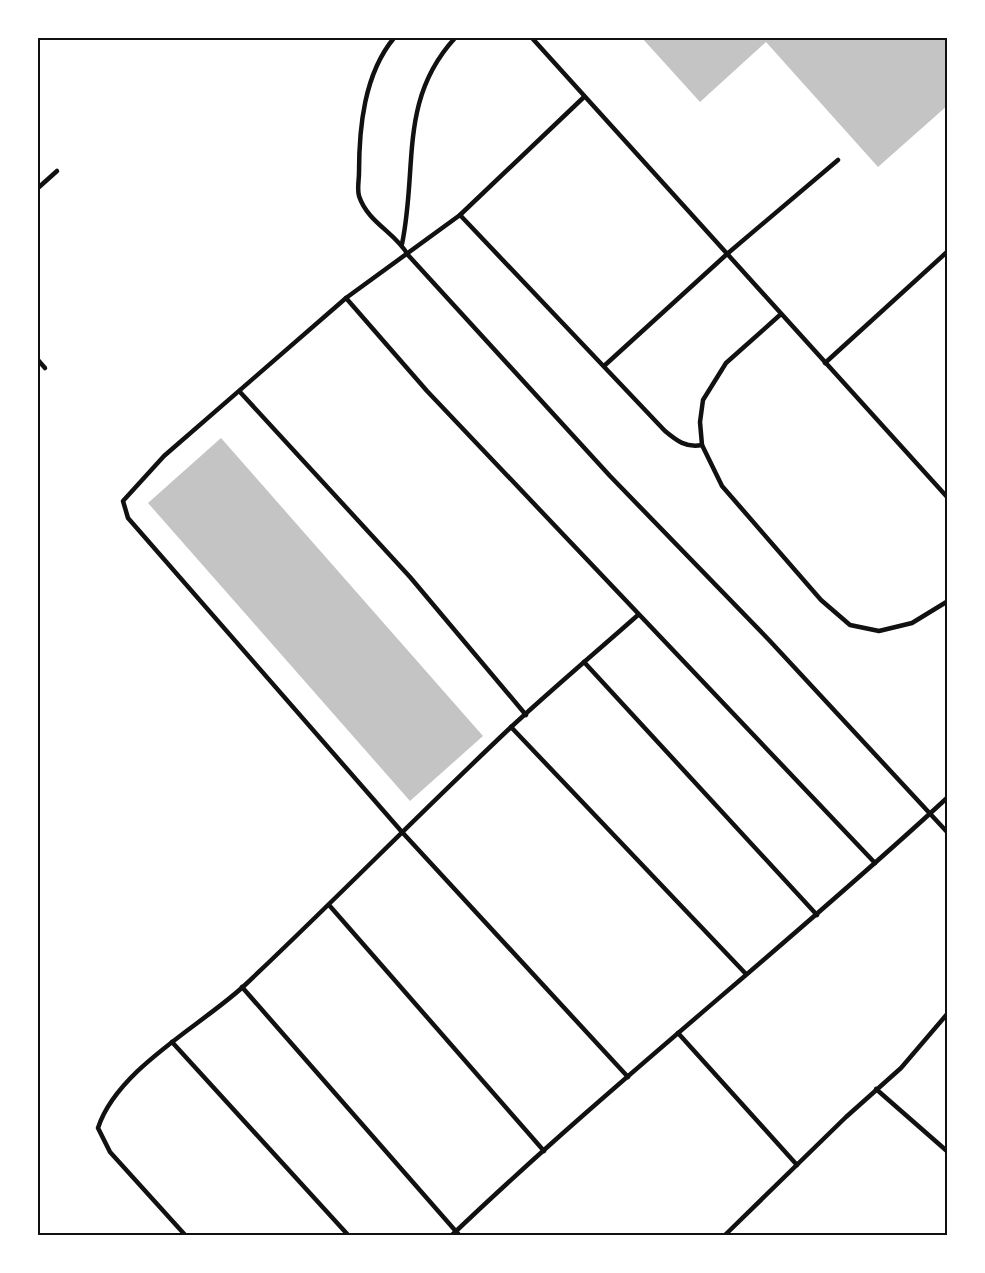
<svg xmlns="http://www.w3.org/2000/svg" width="985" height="1273" font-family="Barlow,sans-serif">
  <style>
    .building { fill: #c4c4c4 }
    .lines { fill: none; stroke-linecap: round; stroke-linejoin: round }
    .service { stroke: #111; stroke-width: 4.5 }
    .neatline { fill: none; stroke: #111; stroke-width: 2 }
  </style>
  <rect width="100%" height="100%" fill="#fff"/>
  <g class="building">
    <path d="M642,38H948V105L878,167L766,42L700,102Z"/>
    <path d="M221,438L483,736L410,801L148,503Z"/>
  </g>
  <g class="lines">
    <g class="service">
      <path d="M394,38C364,74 359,128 359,173C359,180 357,189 359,196C368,223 395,232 408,255L610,476L769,640L948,833"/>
      <path d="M532,38L948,498"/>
      <path d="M38,39L39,38"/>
      <path d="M584,97L460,215L346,298L164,456L123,501L128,518L402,832L628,1077"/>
      <path d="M38,188L57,171"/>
      <path d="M460,215L665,431C677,441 686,448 702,445"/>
      <path d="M402,244C418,168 398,100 455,38"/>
      <path d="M346,298L427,391L875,863"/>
      <path d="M781,314L726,363L703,400L700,422L702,445L722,486L821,600L850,625L879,631L912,623L948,601"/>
      <path d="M38,360L45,368"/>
      <path d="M825,363L948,251"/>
      <path d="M604,366L727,254L838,160"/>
      <path d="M240,392L410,577L526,715"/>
      <path d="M584,662L817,915"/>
      <path d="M511,727L746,974"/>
      <path d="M329,905L544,1151"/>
      <path d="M242,987L460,1236"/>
      <path d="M678,1033L797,1165"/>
      <path d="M172,1042L349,1236"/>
      <path d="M876,1089L948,1152"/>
      <path d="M186,1236L110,1152L98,1128C117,1069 201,1026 245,985C334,901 420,813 509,729C551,690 595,653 638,615"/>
      <path d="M451,1236C611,1083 786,947 948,797"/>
      <path d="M724,1236L846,1117L901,1068L948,1013"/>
    </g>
  </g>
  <rect width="985" height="1273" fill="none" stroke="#ffffff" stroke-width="78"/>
  <rect x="39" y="39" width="907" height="1195" class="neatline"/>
</svg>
